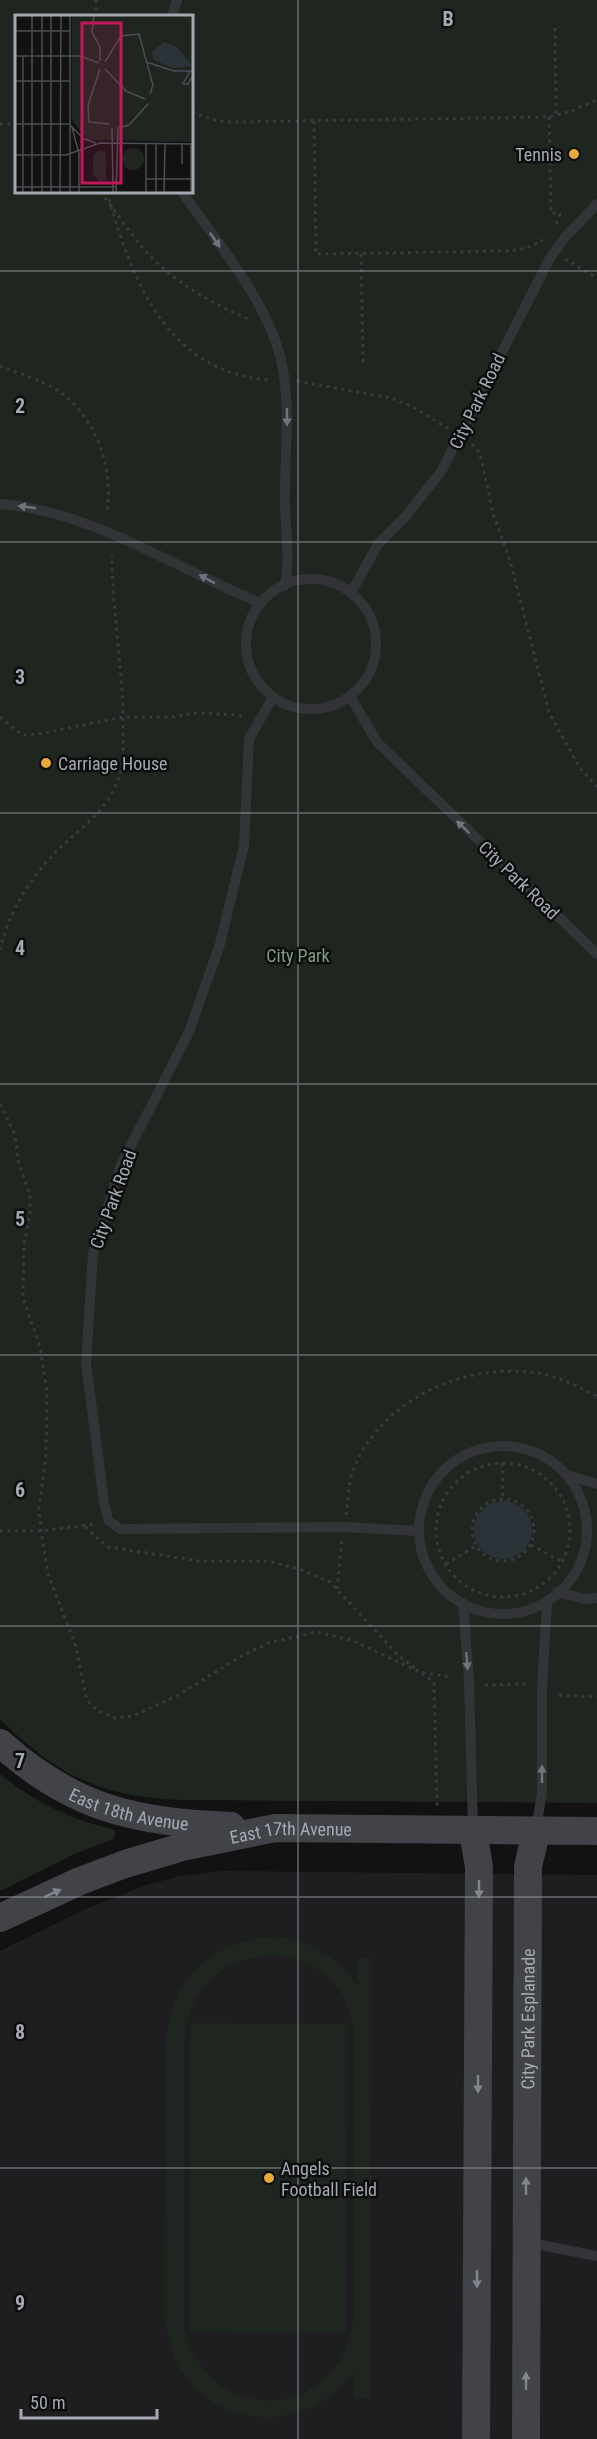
<svg xmlns="http://www.w3.org/2000/svg" width="597" height="2439" font-family="'Roboto Condensed',sans-serif">
  <style>
    .built { fill: #1e1e20 }
    .green { fill: #1e261f; fill-rule: evenodd }
    .water { fill: #2b3238 }
    .lines { fill: none; stroke-linecap: round; stroke-linejoin: round }
    .path { stroke: #393b3f; stroke-width: 3; stroke-dasharray: 3 4.5; stroke-linecap: butt }
    .lane { stroke: #333438; stroke-width: 10 }
    .secondary { stroke: #414348; stroke-width: 28 }
    .oneway { fill: #71747c }
    .oneway2 { fill: #81858e }
    .grid { fill: none; stroke: #a4a9b3; stroke-width: 1.5; stroke-opacity: 0.55 }
    .poi-dot { fill: #e5aa38; stroke: #0d0d0e; stroke-width: 2 }
    .labels { text-anchor: middle; dominant-baseline: central; stroke-width: 5; stroke-linejoin: round; paint-order: stroke }
    .poi-label { font-size: 18px; fill: #a4a9b3; stroke: #0d0d0e; text-anchor: start }
    .street-label { font-size: 18px; fill: #a4a9b3; stroke: #0d0d0e }
    .park-label { font-size: 18px; fill: #7c9d7e; stroke: #0d0d0e }
    .inset-road { fill: none; stroke: #4c4e53; stroke-width: 1.5 }
    .view { fill: #c2185b; fill-opacity: 0.15; stroke: #c2185b; stroke-width: 3 }
    .inset-edge { fill: none; stroke: #a4a9b3; stroke-width: 3 }
    .grid-label { font-size: 20px; text-anchor: middle; font-weight: bold; fill: #a4a9b3; stroke: #0d0d0e; stroke-width: 5; stroke-linejoin: round; paint-order: stroke }
  </style>
  <rect width="100%" height="100%" fill="#121213"/>
  <path class="built" d="M223,1871L597,1875V2439H0V1951L83,1910L146,1885L180,1876Z"/>
  <g class="green">
    <path d="M0,0H597V1803L182,1800C102,1797 57,1776 0,1719ZM16,16H192V192H16Z"/>
    <path d="M0,1774C34,1802 72,1820 115,1830L114,1839L77,1853L0,1891Z"/>
    <path d="M275,1937C311,1941 337,1955 357,1985L358,1958H372L370,2398H354L353,2373C313,2429 226,2434 184,2375C171,2358 167,2335 164,2314L166,2039C173,1976 212,1940 275,1937ZM275,1955C324,1962 349,1987 354,2037L353,2318C344,2420 210,2432 184,2328V2040C190,1987 222,1958 275,1955Z"/>
    <path d="M191,2023L348,2024L346,2333L190,2332Z"/>
  </g>
  <circle class="water" cx="503" cy="1530" r="29"/>
  <g class="lines">
    <g class="path">
      <path d="M96,0V16"/>
      <path d="M555,28L556,116"/>
      <path d="M192,112L217,121L234,122L549,117L572,111L597,100"/>
      <path d="M549,117L551,213L560,214L555,226"/>
      <path d="M314,121L316,254L510,251L527,248L543,240"/>
      <path d="M0,124H16"/>
      <path d="M100,192C118,213 132,238 152,258C180,286 215,305 251,320"/>
      <path d="M107,192C131,278 166,373 270,380"/>
      <path d="M361,254L363,363"/>
      <path d="M565,259L597,278"/>
      <path d="M0,366C20,374 43,380 60,392C96,418 114,469 107,512"/>
      <path d="M297,381L391,398L411,406L449,429"/>
      <path d="M472,444L480,453L493,514L510,560L549,712L579,767L597,787"/>
      <path d="M0,717L22,735L39,734L123,717H172L196,713L239,715L245,718"/>
      <path d="M0,950C9,911 31,876 59,849C79,829 104,813 116,785C124,768 123,750 123,732C124,673 112,614 112,555"/>
      <path d="M0,1104L15,1135L18,1161L30,1196V1213L24,1244L23,1298L40,1347L47,1392L46,1456L39,1508L41,1531L48,1574L75,1644L87,1700L98,1711L115,1718L133,1716L178,1695L245,1654L269,1643L317,1632L351,1640L420,1672L450,1677"/>
      <path d="M502,1463L503,1498"/>
      <circle cx="503" cy="1530" r="67"/>
      <circle cx="503" cy="1530" r="31"/>
      <path d="M346,1515C349,1501 348,1483 353,1470C382,1398 468,1360 542,1374C560,1377 580,1388 597,1396"/>
      <path d="M85,1527L108,1547L199,1561H268L302,1570L330,1582L398,1655L416,1669"/>
      <path d="M0,1531H41L95,1524"/>
      <path d="M531,1545L562,1562"/>
      <path d="M446,1564L476,1546"/>
      <path d="M337,1589L342,1539"/>
      <path d="M422,1673L434,1683L437,1806"/>
      <path d="M485,1685L526,1684"/>
      <path d="M559,1695L597,1697"/>
    </g>
    <g class="lane">
      <path d="M172,16L177,0"/>
      <path d="M182,192C217,242 274,309 283,370C290,411 285,452 285,493C284,524 291,555 285,585"/>
      <path d="M0,504C96,512 173,568 261,603"/>
      <circle cx="311" cy="644" r="65"/>
      <path d="M351,593L378,544L406,516L442,470L549,260L565,237L597,204"/>
      <path d="M350,696L377,742L597,954"/>
      <path d="M273,697L249,739L244,845L220,944L189,1032L120,1167L93,1254L86,1363L104,1502L108,1520L120,1529L343,1527L419,1531"/>
      <circle cx="503" cy="1530" r="84"/>
      <path d="M567,1475L597,1484"/>
      <path d="M557,1592L585,1599L597,1598"/>
      <path d="M463,1603L469,1681L473,1827"/>
      <path d="M536,1828L542,1793V1689L547,1602"/>
      <path d="M529,2245H541L597,2256"/>
    </g>
    <g class="secondary">
      <path id="s1" d="M0,1743C73,1809 136,1822 231,1826"/>
      <path d="M473,1831L479,1867L476,2439"/>
      <path id="s2" d="M0,1918L80,1881L125,1864L182,1847L275,1828L597,1831"/>
      <path id="s3" d="M526,2439L528,1867L536,1832"/>
    </g>
  </g>
  <defs><path id="oneway-solid" d="M-6-.8H1V-3.2L6.5 0L1 3.2V.8H-6Z" transform="scale(1.5)"/></defs>
  <g class="oneway">
    <use href="#oneway-solid" transform="translate(215 240) rotate(55)"/>
    <use href="#oneway-solid" transform="translate(287 417) rotate(90)"/>
    <use href="#oneway-solid" transform="translate(27 507) rotate(-172)"/>
    <use href="#oneway-solid" transform="translate(207 579) rotate(-151)"/>
    <use href="#oneway-solid" transform="translate(463 827) rotate(-136)"/>
    <use href="#oneway-solid" transform="translate(467 1661) rotate(85)"/>
    <use href="#oneway-solid" transform="translate(542 1774) rotate(-90)"/>
  </g>
  <g class="oneway2">
    <use href="#oneway-solid" transform="translate(479 1889) rotate(90)"/>
    <use href="#oneway-solid" transform="translate(53 1893) rotate(-25)"/>
    <use href="#oneway-solid" transform="translate(478 2084) rotate(90)"/>
    <use href="#oneway-solid" transform="translate(526 2186) rotate(-90)"/>
    <use href="#oneway-solid" transform="translate(477 2279) rotate(90)"/>
    <use href="#oneway-solid" transform="translate(526 2381) rotate(-90)"/>
  </g>
  <path class="grid" d="M298,0V2439M0,271H597M0,542H597M0,813H597M0,1084H597M0,1355H597M0,1626H597M0,1897H597M0,2168H597"/>
  <g class="poi-dot">
    <circle cx="574" cy="154" r="6"/>
    <circle cx="46" cy="763" r="6"/>
    <circle cx="269" cy="2178" r="6"/>
  </g>
  <g class="labels">
    <g class="poi-label">
      <text x="562" y="154" text-anchor="end">Tennis</text>
      <text x="58" y="763">Carriage House</text>
      <text x="281" y="2168">Angels<tspan x="281" dy="21">Football Field</tspan></text>
    </g>
    <g class="street-label">
      <text transform="translate(477 401) rotate(-64)">City Park Road</text>
      <text transform="translate(519 880) rotate(44)">City Park Road</text>
      <text transform="translate(113 1199) rotate(-70)">City Park Road</text>
      <text stroke="none"><textPath href="#s1" startOffset="148">East 18th Avenue</textPath></text>
      <text stroke="none"><textPath href="#s2" startOffset="306">East 17th Avenue</textPath></text>
      <text stroke="none"><textPath href="#s3" startOffset="420">City Park Esplanade</textPath></text>
    </g>
    <g class="park-label">
      <text x="298" y="955">City Park</text>
    </g>
  </g>
  <g transform="translate(15 15)">
    <rect width="178" height="178" fill="#121213"/>
    <path d="M57,0H178V127L72,125L57,105ZM107 144a11 11 0 1 1 22 0a11 11 0 1 1-22 0ZM83,135L91,136V165L85,167L78,160V141Z" fill="#1e261f"/>
    <path d="M149,27L162,32L177,51L158,53L139,45L137,36Z" fill="#2b3238"/>
    <path class="inset-road" d="M79,0L77,17L85,32V46M0,16H55M0,41H65L84,48M90,47L106,21L124,19L138,70L135,79M131,47L159,56H179M85,54L73,90L74,107L94,109M90,54L111,76L130,84M175,56L168,69H173L179,59M0,66H55M0,109H54L69,124L81,128M57,112L64,139V178M97,113L98,178M103,113L114,110L133,89M131,128V178M176,128V178M0,140H51L85,128L179,129M167,149V128M131,164H177M0,172H101M8,178V41M17,178V0M27,178V0M36,178V0M45,178L46,0M55,178V0M101,178L103,113M141,178V128M149,178L150,128"/>
    <path class="view" d="M67,8H106V168H67Z"/>
    <rect width="178" height="178" class="inset-edge"/>
  </g>
  <g class="grid-label">
    <text x="448" y="26">B</text>
    <text x="20" y="413">2</text>
    <text x="20" y="684">3</text>
    <text x="20" y="955">4</text>
    <text x="20" y="1226">5</text>
    <text x="20" y="1497">6</text>
    <text x="20" y="1768">7</text>
    <text x="20" y="2039">8</text>
    <text x="20" y="2310">9</text>
  </g>
  <path d="M21 2409v9h136v-9" fill="none" stroke="#a4a9b3" stroke-width="3"/>
  <text x="30" y="2409" font-size="18" fill="#a4a9b3" stroke="#0d0d0e" stroke-width="4.5" paint-order="stroke">50 m</text>
</svg>
